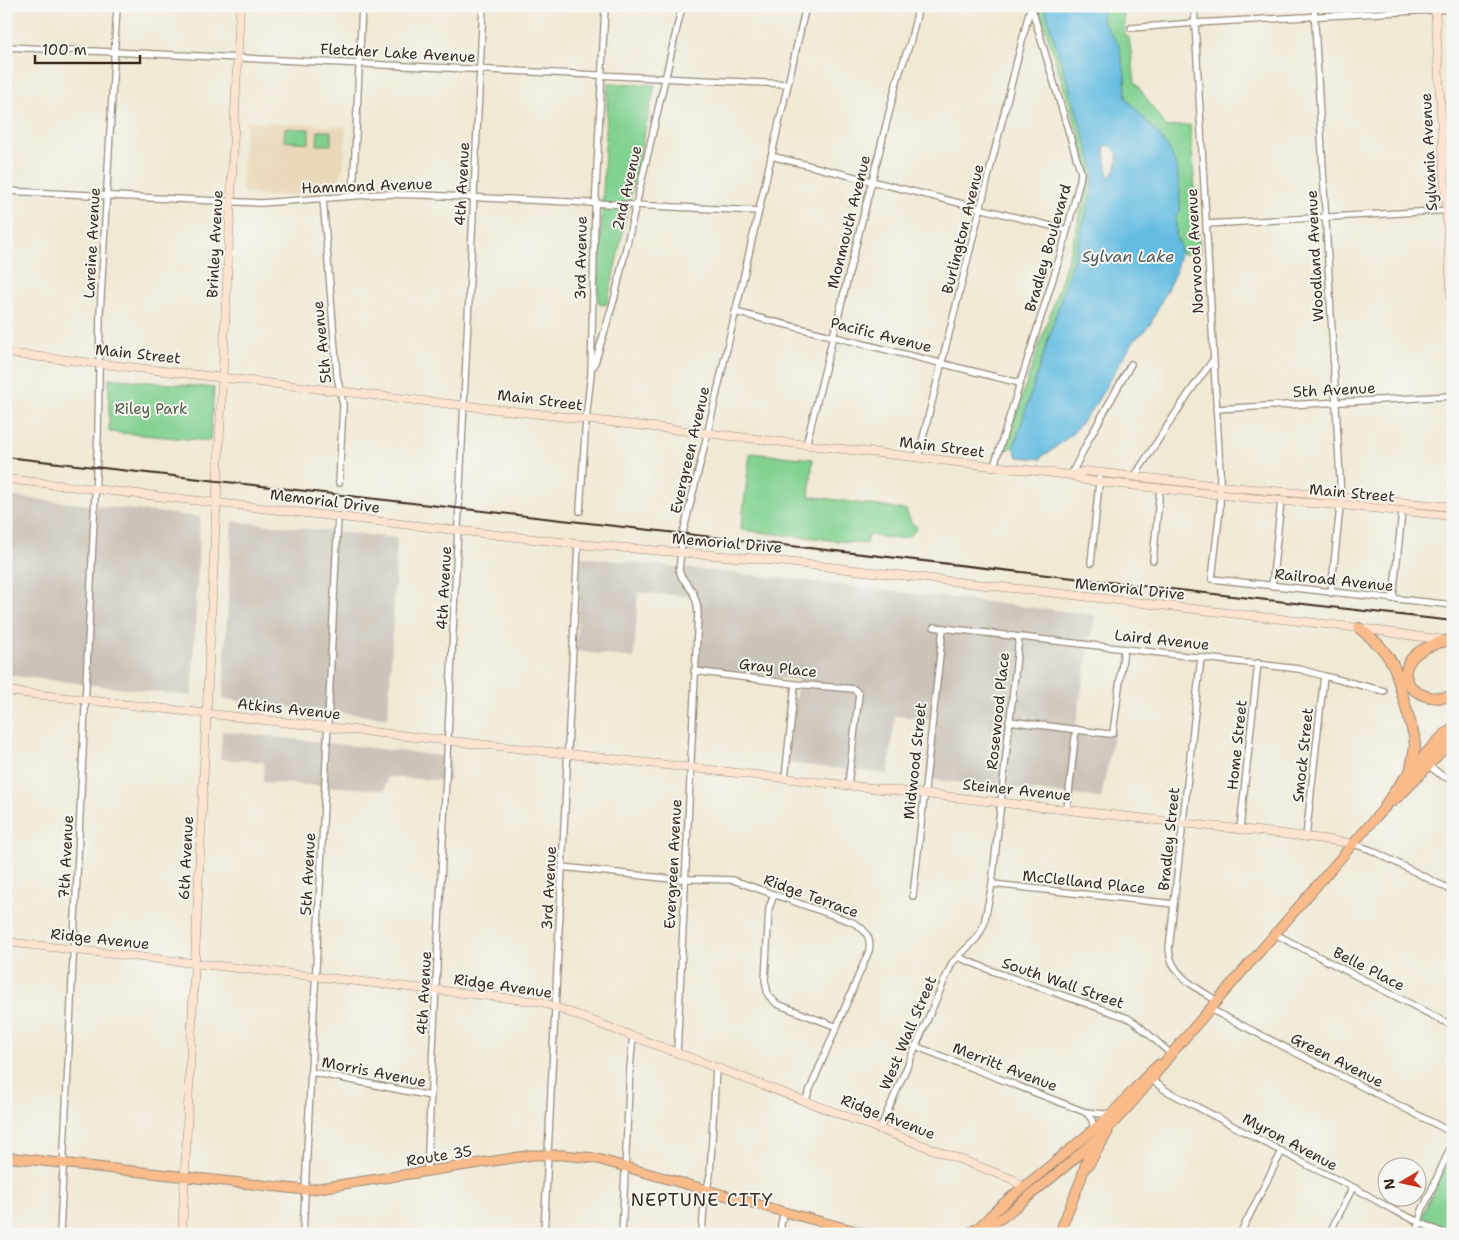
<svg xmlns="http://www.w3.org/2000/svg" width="1459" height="1240" font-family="'Shantell Sans',sans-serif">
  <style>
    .built { fill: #ead8ba }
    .industrial { fill: #cac3b8 }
    .green { fill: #81d191; stroke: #5e7e58 }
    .water { fill: #64bce1; stroke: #507380; fill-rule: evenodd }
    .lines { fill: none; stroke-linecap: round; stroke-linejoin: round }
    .street-casing { stroke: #968a79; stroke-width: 8 }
    .secondary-casing { stroke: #968a79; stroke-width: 9 }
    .primary-casing { stroke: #968a79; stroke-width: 11 }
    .highway-casing { stroke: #968a79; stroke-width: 12 }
    .street { stroke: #fff; stroke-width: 5.5 }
    .secondary { stroke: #fde4d1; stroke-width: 8 }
    .primary { stroke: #fabb8b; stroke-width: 9 }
    .highway { stroke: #fabb8b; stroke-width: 10 }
    .rail { stroke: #3b2a1e; stroke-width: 2 }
    .labels { text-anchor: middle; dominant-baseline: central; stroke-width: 4; stroke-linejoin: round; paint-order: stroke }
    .street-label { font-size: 15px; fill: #3b2a1e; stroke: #f6f6f2 }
    .park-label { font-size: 15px; fill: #505c40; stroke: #f6f6f2 }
    .water-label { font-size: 16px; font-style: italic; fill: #475658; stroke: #f6f6f2 }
    .quarter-label { font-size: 18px; letter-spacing: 1px; fill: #3b2a1e; stroke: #f6f6f2 }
  </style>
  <rect width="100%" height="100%" fill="#f6f6f2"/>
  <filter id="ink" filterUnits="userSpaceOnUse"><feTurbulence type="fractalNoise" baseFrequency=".02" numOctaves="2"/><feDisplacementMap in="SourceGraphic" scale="10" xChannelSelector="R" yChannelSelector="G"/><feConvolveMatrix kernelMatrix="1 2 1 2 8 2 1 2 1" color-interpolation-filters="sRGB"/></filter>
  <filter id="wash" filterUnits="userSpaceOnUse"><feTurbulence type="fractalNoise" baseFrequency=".0096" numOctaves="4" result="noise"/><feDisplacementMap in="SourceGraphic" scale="20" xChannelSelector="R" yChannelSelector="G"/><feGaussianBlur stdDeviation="1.12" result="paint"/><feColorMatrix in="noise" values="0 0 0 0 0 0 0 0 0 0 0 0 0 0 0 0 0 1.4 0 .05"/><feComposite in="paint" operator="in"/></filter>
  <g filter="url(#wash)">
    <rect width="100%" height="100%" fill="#f0e9d4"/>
    <path class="built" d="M246,121L346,127L344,165L338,182L332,188L325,192L266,196L244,193L242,188Z"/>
    <g class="industrial">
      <path d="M6,496L200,517L192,696L6,675Z"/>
      <path d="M232,521L397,538L388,718L223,699Z"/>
      <path d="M581,557L788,579L1095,615L1075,729L1114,733L1101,798L926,779L933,719L895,716L888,774L786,763L798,680L698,667L696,597L638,592L634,658L576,651Z"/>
      <path d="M222,731L450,757L449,781L387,777L385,790L263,782L264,762L220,759Z"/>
    </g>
    <g class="green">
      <path d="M1038,6H1044L1093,165L1094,176L1093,188L1079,242L1014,447L1003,451L1060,285L1077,228L1089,174L1079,135Z"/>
      <path d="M1102,6H1123L1125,36L1129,37L1135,82L1166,127L1190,125L1200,253L1180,254L1179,242L1176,236V216L1180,211V208L1177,170L1171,153L1161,138L1126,98L1125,75L1102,21Z"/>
      <path d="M608,83L655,85L607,304L604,305L599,304L598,301Z"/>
      <path d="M285,128L309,129V143L284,141Z"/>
      <path d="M318,131H331V145H317Z"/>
      <path d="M109,378L214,388L210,441L109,432Z"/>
      <path d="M750,453L813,459L809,496L906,510L911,522L917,527C909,545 884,537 868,535L866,544L741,530Z"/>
      <path d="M1453,1147V1234H1421L1418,1225Z"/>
    </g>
    <path class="water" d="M1044,6H1102V21L1119,45L1125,75L1126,98L1161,138L1171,153L1177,170L1180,193V211L1176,216V237L1180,245V254L1175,273L1151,323L1144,332L1136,338L1122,359L1094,407L1073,433L1051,451L1042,456L1041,459L1018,457L1014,447L1079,242L1093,188L1094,176L1093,165ZM1110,145L1117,152C1118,163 1117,169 1109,178L1104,147Z"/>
  </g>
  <g filter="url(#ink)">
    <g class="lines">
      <g class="street-casing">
        <g id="street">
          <path d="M1194,6L1220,470V508L1212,579L1453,605"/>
          <path d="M1314,6L1341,497L1331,593"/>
          <path d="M1131,28L1195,23L1453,9"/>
          <path d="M6,47L788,84"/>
          <path d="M771,156L1067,230"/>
          <path d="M6,191L261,203L380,194L424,195L758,211"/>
          <path d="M353,196L362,6"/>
          <path d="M323,198L337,376L343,405L339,483"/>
          <path d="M1206,224L1453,210"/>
          <path d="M735,312L1020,383"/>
          <path d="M594,366L614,300L682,6"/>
          <path d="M1216,409L1453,396"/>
          <path d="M806,445L898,77L910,43L919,6"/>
          <path d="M918,458L1030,9"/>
          <path d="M994,466L1062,250L1080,180L1081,173L1031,6"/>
          <path d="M1071,475L1089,439L1131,364"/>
          <path d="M1134,477L1189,393L1213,360"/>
          <path d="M580,511L586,419L591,374L595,210L605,6"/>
          <path d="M1153,560L1160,488"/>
          <path d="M1091,563L1100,473"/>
          <path d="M1272,586L1281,501"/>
          <path d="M1393,599L1402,512"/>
          <path d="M934,627L1299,669L1324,676L1384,691"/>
          <path d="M1201,657L1169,949C1170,975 1197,988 1217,1001"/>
          <path d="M694,671L795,684L854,689L859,694L848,785"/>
          <path d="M1009,721L1109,734L1113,733L1124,649"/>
          <path d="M1428,765L1441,775L1453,781"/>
          <path d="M785,778L795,684"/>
          <path d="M1067,810L1076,729"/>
          <path d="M1240,829L1258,663"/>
          <path d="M1306,837L1324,676"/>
          <path d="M1354,844L1371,850L1453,891"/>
          <path d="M562,867L672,879H700L733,880L852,922C864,928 872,937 869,951L805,1101"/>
          <path d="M992,884L1174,904"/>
          <path d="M774,895L769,908L765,980L768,995L777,1004L837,1027"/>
          <path d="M913,896L943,628"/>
          <path d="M1275,934L1453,1026"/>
          <path d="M958,957L995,972L1128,1018L1137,1024L1171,1054"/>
          <path d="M1210,1009L1453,1133"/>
          <path d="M915,1046L1085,1112L1103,1114L1110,1113"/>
          <path d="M677,1053L698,613L697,604L693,592L681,576L679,570L683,533L705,444L806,6"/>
          <path d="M311,1072L431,1096"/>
          <path d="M1152,1080L1165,1090L1315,1169L1353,1187L1393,1210L1445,1234"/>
          <path d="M1085,1112C1092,1118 1094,1122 1092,1130"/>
          <path d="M880,1129L952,963L977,938L981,931L984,924L992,884L1019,637"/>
          <path d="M427,1172L483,6"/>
          <path d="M60,1234L98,434L100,314L117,6"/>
          <path d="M303,1234L338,516"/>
          <path d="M544,1234L578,544"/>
          <path d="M622,1234L630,1068L633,1036"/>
          <path d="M702,1234L704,1203L710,1175L716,1068"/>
          <path d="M781,1234V1224L784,1212"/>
          <path d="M1240,1234L1282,1151"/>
          <path d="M1329,1234L1353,1187"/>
          <path d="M1416,1234L1422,1211L1453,1142"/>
          <path d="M1447,1234L1453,1232"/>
        </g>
      </g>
      <g class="secondary-casing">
        <g id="secondary">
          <path d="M1435,6L1453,326"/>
          <path d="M6,353L1071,475L1084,480L1100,482L1281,501L1340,505L1453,516"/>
          <path d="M1071,475L1085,471L1220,486L1453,507"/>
          <path d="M6,479L578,544L760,559L1359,628L1443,640"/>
          <path d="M6,691L1148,819C1217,828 1286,832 1354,844"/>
          <path d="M6,942L542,1002L1012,1179L1024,1188"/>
          <path d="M182,1234L240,6"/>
        </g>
      </g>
      <g class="primary-casing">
        <g id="primary">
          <path d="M6,1157L306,1190L532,1155H563L594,1158L784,1212L868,1234"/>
          <path d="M1088,1166L1108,1132"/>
          <path d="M984,1223H991L1002,1218C1039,1188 1078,1158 1112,1124C1134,1103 1153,1078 1171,1054L1384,808"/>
          <path d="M967,1234C978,1229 983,1223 991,1215C997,1209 1004,1203 1011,1197C1045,1170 1079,1143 1111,1114C1128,1098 1141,1079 1159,1064"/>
          <path d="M1059,1234L1081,1179L1092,1143"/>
        </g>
      </g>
      <g class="highway-casing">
        <g id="highway">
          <path d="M1359,628C1375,641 1386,649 1395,669L1414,736L1415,747L1410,772"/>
          <path d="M1453,641C1444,640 1438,643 1430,646C1385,665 1409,707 1453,696"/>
          <path d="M1393,801L1407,788L1445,747L1453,741"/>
          <path d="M1384,808C1394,790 1408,774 1422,758C1432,748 1440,736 1453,729"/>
        </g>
      </g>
      <use href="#street" class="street"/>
      <use href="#secondary" class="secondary"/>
      <use href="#primary" class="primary"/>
      <use href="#highway" class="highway"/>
      <path class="rail" d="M6,457L1453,621"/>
    </g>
  </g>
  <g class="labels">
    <g class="street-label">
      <text transform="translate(398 53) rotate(3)">Fletcher Lake Avenue</text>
      <text transform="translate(1429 152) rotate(-93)">Sylvania Avenue</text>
      <text transform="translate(462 184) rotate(-87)">4th Avenue</text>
      <text transform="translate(367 186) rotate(-2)">Hammond Avenue</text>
      <text transform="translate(627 188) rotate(-77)">2nd Avenue</text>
      <text transform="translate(849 222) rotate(-76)">Monmouth Avenue</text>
      <text transform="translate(963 229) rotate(-76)">Burlington Avenue</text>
      <text transform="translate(92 243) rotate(-87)">Lareine Avenue</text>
      <text transform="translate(215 244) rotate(-87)">Brinley Avenue</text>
      <text transform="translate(1048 248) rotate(-74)">Bradley Boulevard</text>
      <text transform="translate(1195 251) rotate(-93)">Norwood Avenue</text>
      <text transform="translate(1315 256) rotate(-93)">Woodland Avenue</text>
      <text transform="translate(581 258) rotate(-89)">3rd Avenue</text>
      <text transform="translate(881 335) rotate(14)">Pacific Avenue</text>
      <text transform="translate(322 342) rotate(-96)">5th Avenue</text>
      <text transform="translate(138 354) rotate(6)">Main Street</text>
      <text transform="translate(1334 390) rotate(-3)">5th Avenue</text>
      <text transform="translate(540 400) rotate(7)">Main Street</text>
      <text transform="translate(942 447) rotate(7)">Main Street</text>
      <text transform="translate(690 450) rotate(-77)">Evergreen Avenue</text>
      <text transform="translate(1352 493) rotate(5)">Main Street</text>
      <text transform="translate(325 501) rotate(7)">Memorial Drive</text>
      <text transform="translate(727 543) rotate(5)">Memorial Drive</text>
      <text transform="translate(1334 580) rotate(6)">Railroad Avenue</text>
      <text transform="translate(444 588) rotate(-87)">4th Avenue</text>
      <text transform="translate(1130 589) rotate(6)">Memorial Drive</text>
      <text transform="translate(1162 640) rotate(6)">Laird Avenue</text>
      <text transform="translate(778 668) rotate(6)">Gray Place</text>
      <text transform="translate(289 709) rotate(6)">Atkins Avenue</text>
      <text transform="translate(998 711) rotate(-84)">Rosewood Place</text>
      <text transform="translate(1237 745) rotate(-84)">Home Street</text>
      <text transform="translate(1303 755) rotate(-84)">Smock Street</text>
      <text transform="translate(915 761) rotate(-84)">Midwood Street</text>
      <text transform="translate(1017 790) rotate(6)">Steiner Avenue</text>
      <text transform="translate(1169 839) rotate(-84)">Bradley Street</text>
      <text transform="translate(66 857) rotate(-87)">7th Avenue</text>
      <text transform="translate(186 858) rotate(-87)">6th Avenue</text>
      <text transform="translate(673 864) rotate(-87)">Evergreen Avenue</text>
      <text transform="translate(308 874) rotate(-87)">5th Avenue</text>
      <text transform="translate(1084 882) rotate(6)">McClelland Place</text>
      <text transform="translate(549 888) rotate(-87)">3rd Avenue</text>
      <text transform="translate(811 896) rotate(20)">Ridge Terrace</text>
      <text transform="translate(100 939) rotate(6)">Ridge Avenue</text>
      <text transform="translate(1369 969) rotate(27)">Belle Place</text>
      <text transform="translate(1063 983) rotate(19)">South Wall Street</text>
      <text transform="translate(503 986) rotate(8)">Ridge Avenue</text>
      <text transform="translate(424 993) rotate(-87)">4th Avenue</text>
      <text transform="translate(908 1033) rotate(-67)">West Wall Street</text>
      <text transform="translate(1337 1060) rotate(27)">Green Avenue</text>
      <text transform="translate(1005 1067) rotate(21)">Merritt Avenue</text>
      <text transform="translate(374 1072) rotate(11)">Morris Avenue</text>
      <text transform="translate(888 1117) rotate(21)">Ridge Avenue</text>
      <text transform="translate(1290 1142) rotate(28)">Myron Avenue</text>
      <text transform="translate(439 1156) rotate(-9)">Route 35</text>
    </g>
    <g class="park-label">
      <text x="151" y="409">Riley Park</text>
    </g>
    <g class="water-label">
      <text x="1128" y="256">Sylvan Lake</text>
    </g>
    <g class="quarter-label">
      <text x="702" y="1200">NEPTUNE CITY</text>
    </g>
  </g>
  <rect width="1459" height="1240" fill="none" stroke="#f6f6f2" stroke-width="25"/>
  <g transform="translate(1402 1182) rotate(261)"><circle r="24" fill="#f6f6f2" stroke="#aba49d"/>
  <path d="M0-4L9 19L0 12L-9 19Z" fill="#c8321e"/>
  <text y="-8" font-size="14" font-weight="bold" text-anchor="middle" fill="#3b2a1e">N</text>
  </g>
  <path d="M35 55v8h105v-8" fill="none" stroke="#3b2a1e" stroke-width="2.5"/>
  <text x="42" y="55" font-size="15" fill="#3b2a1e" stroke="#f6f6f2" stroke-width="4" paint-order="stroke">100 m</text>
</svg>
